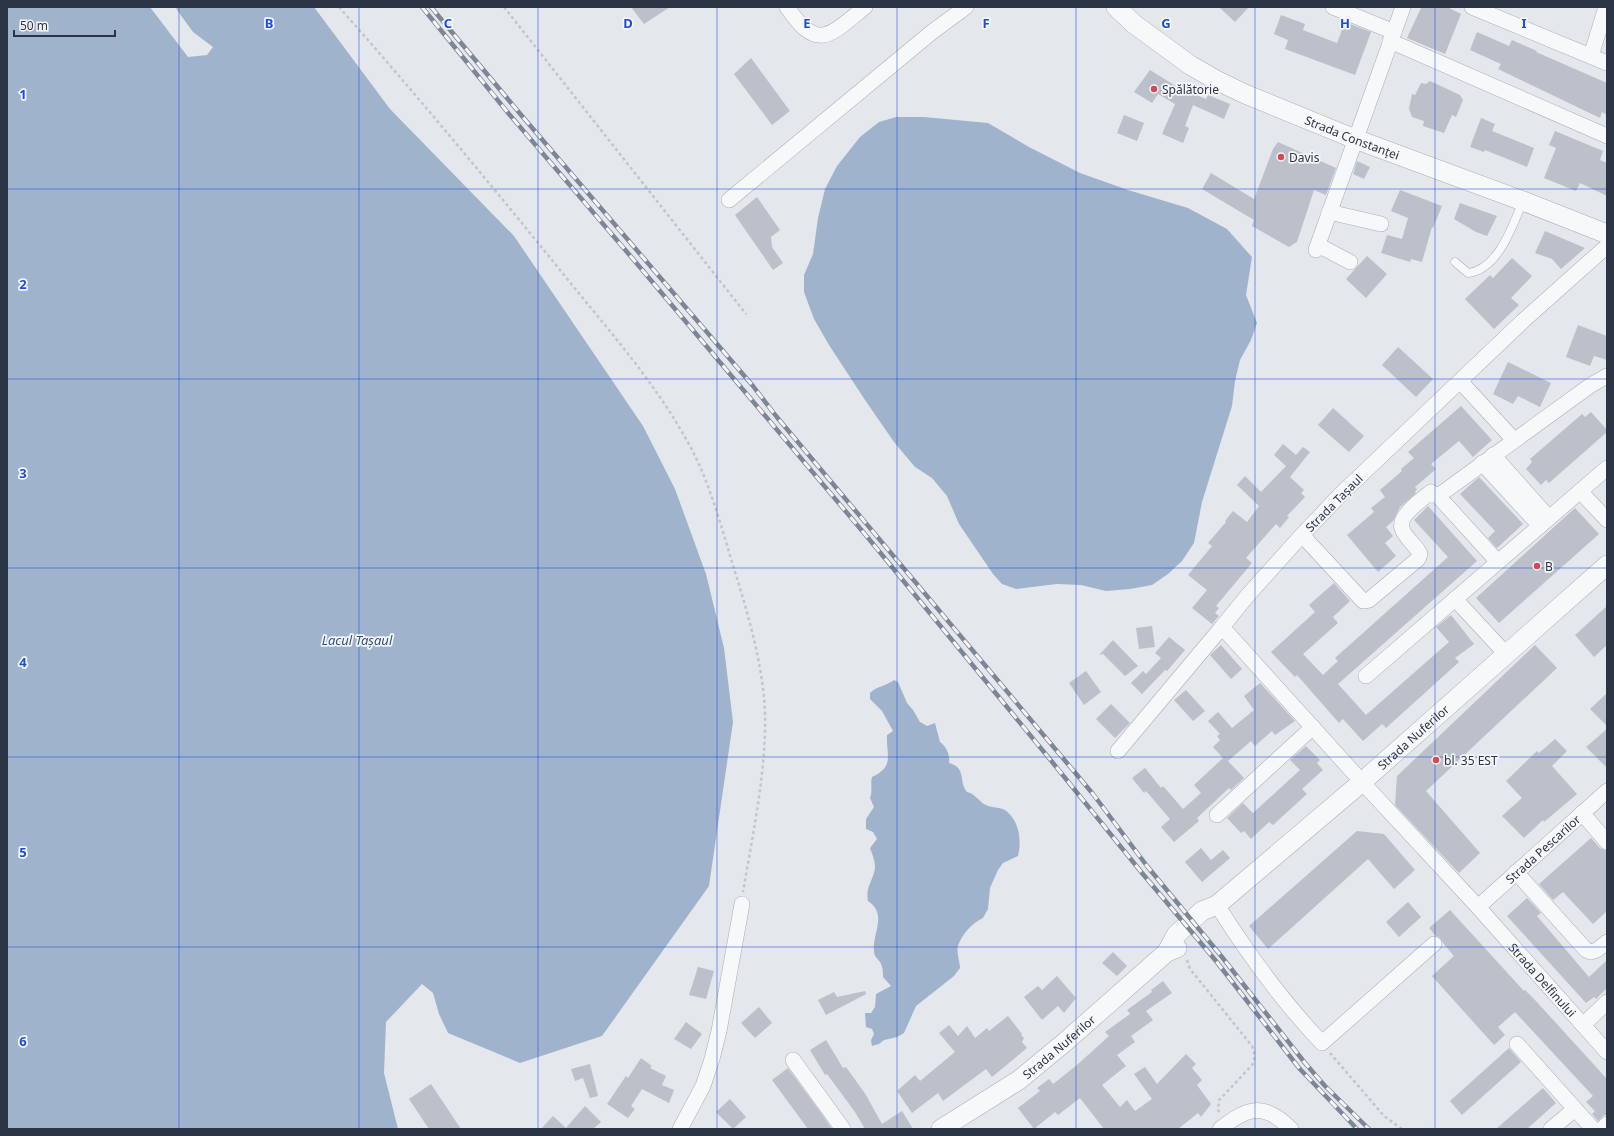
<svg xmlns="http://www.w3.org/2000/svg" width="1614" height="1136" font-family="'Noto Sans',sans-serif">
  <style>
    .water { fill: #9fb4cc }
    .building { fill: #bbc0ca }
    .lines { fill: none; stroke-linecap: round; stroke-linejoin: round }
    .service-casing { stroke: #a9aeb7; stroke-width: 9 }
    .minor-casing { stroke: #a9aeb7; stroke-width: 16 }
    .tertiary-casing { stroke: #a9aeb7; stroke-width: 20 }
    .path { stroke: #c2c5cb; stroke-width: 2.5; stroke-dasharray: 3 3; stroke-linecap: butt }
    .service { stroke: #f7f8fa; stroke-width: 8 }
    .minor { stroke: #f7f8fa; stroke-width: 15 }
    .tertiary { stroke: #f7f8fa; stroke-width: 19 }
    .rail-casing { stroke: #7d8696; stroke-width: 4.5 }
    .rail { stroke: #f4f6f9; stroke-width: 3; stroke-dasharray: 9; stroke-linecap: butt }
    .grid { fill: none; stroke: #1d4ed8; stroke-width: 1; stroke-opacity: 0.55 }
    .poi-dot { fill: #d1495b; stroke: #f4f6f9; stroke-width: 1.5 }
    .labels { text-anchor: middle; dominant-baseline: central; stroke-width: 3.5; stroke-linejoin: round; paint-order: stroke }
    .poi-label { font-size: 12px; fill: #2b3445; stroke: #f4f6f9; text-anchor: start }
    .street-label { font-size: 12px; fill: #2b3445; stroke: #f4f6f9 }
    .water-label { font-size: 13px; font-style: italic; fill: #34527a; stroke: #f4f6f9 }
    .grid-label { font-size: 13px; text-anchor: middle; font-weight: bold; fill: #1d4ed8; stroke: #f4f6f9; stroke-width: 3.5; stroke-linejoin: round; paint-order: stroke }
  </style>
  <rect width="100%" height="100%" fill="#e4e7ec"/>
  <g class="water">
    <path d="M7,7H150L188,57L207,55L213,47L193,32L177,10L176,7H314L390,109L514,236L643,426L675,489L706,574L724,648L733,722L709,886L602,1036L520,1063L448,1033L439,1014L433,993L422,984L386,1022L384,1073L398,1129H7Z"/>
    <path d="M896,117H924L988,123L1029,147L1080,173L1128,190L1188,208L1227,229L1252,257L1246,295L1257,323L1251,340L1240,360L1235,381L1232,406L1202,502L1194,543L1182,561L1168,574L1152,585L1130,589L1106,591L1081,585L1057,584L1016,589L1002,584L993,574L959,524L947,496L932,478L915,467L894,442L865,400L829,345L814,319L804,292V275L813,254L818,218L825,189L837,166L860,137L879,122Z"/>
    <path d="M894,680L898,682L907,703L913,710L920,722L927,726L935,723L940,742C947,747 950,755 949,763C967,768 958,781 967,792C974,793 978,800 984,804C990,808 999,807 1005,810C1019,820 1022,840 1018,856L1003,863L998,870L990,888L988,909L983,918C972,923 962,934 958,946C956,951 960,962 960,968L954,976L916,1006L904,1033L897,1037L884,1040L879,1044L872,1046L871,1040L874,1034L872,1029L866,1027L865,1013H871L875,1007L876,994L891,986L883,977C883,972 883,967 880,962C877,958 874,956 874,951C872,934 888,914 868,901C865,886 874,880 875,867C875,860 872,854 870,848L877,839L873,832L866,829V819L874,807L870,798C873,790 870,784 872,777C895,766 886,756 887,735L893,731L882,711L870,699V693C877,686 886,686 894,680Z"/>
  </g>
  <g class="building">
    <path d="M631,7H670L644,24Z"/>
    <path d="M1219,7H1249L1235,22Z"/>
    <path d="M1424,7H1447L1461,14L1445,54L1407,38L1421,8Z"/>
    <path d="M1281,15L1305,24L1303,30L1337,43L1345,22L1371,32L1355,75L1285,49L1288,40L1274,34Z"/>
    <path d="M1477,32L1509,46L1512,40L1537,51L1536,52L1607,83V115L1602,112L1600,118L1498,69L1501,64L1470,50Z"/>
    <path d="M751,58L790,111L772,125L734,74Z"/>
    <path d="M1150,70L1179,88L1206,99L1208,95L1230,104L1224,119L1193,105L1185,126L1189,128L1183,143L1162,134L1175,104L1158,94L1152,103L1134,92Z"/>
    <path d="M1430,81L1460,95L1463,100L1456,117L1452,115L1444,133L1423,126L1424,121L1412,117L1409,109L1412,94L1415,95L1421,83L1426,84Z"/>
    <path d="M1124,115L1144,123L1137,141L1117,133Z"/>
    <path d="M1481,118L1495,124L1492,131L1534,148L1527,167L1485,150L1484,152L1470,147Z"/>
    <path d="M1555,131L1603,151L1600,160L1607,163V196L1580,183L1576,191L1544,178L1556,148L1549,145Z"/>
    <path d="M1278,142L1336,168L1326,195L1314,190L1297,242L1289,247L1252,226L1254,220L1202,189L1211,173L1254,199L1273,149Z"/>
    <path d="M1357,161L1370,167L1364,179L1353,174Z"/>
    <path d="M1400,190L1442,206L1433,228L1432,227L1422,262L1411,259L1410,262L1381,253L1387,235L1402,239L1408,218L1391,211Z"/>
    <path d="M757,197L780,230L771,237L772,247L783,263L773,270L735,215Z"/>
    <path d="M1460,203L1497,216L1487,236L1476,232L1454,219Z"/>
    <path d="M1545,231L1585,248L1561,269L1552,259L1535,253Z"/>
    <path d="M1367,256L1387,274L1366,298L1346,279Z"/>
    <path d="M1512,258L1532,276L1511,298L1519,305L1494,329L1465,299L1490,275L1493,278Z"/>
    <path d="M1578,325L1607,336V360L1594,356L1590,366L1566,357Z"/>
    <path d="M1398,347L1433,379L1416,397L1382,365Z"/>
    <path d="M1508,362L1551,383L1540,407L1518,396L1513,404L1493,394Z"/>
    <path d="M1461,406L1492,440L1473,457L1459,441L1431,464L1436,469L1415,487L1417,489L1415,492L1416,493L1400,507L1393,521L1386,527L1393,536L1385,543L1396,556L1378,572L1347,535L1374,512L1371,508L1385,497L1380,490L1402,471L1401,469L1414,458L1408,452Z"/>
    <path d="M1333,408L1364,436L1349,452L1318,425Z"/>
    <path d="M1591,412L1607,430V432L1549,483L1546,480L1541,485L1526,469L1532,462L1530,459L1582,414L1585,417Z"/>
    <path d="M1283,444L1296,455L1303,447L1310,452L1290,477L1304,490L1301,493L1305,497L1287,516L1289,517L1280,528L1276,524L1246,558L1252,563L1216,606L1219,608L1215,613L1219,616L1212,624L1192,608L1207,590L1188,575L1212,546L1208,543L1226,522L1225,521L1233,511L1247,522L1259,506L1237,485L1245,476L1261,492L1286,466L1274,455Z"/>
    <path d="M1479,477L1523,524L1497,548L1488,538L1495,531L1460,494Z"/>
    <path d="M1428,506L1477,561L1338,684L1366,715L1449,642L1436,627L1451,615L1474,644L1455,658L1459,662L1386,728L1382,724L1363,741L1343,719L1339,723L1297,675L1295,677L1271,652L1315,612L1309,605L1334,583L1350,601L1333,617L1338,623L1303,654L1323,675L1338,661L1335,658L1448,557L1414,520Z"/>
    <path d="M1575,508L1599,534L1499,623L1476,598Z"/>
    <path d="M1607,606V645L1594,657L1575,635Z"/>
    <path d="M1152,626L1155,647L1139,649L1136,628Z"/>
    <path d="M1169,637L1185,650L1167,671L1165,670L1142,694L1131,683L1143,671L1146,674L1161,658L1155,653Z"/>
    <path d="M1113,640L1138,666L1125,676L1103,654L1099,655Z"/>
    <path d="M1221,645L1242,669L1231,679L1210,655Z"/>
    <path d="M1535,645L1557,668L1426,791L1480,853L1459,873L1395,805L1397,776Z"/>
    <path d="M1086,671L1101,692L1084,705L1069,683Z"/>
    <path d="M1260,683L1295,721L1275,735L1272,731L1255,746L1251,741L1228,761L1244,778L1231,790L1229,788L1197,818L1199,821L1174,842L1161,827L1170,819L1146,791L1144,793L1132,778L1145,768L1161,788L1163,786L1183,809L1201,793L1194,785L1223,758L1213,747L1220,740L1217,736L1220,734L1208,721L1218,712L1232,728L1254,710L1244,696Z"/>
    <path d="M1186,690L1205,711L1193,721L1174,700Z"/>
    <path d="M1607,693V726L1590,709Z"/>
    <path d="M1111,704L1130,723L1115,738L1096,719Z"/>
    <path d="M1607,729V768L1586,747Z"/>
    <path d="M1555,739L1567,751L1552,766L1577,794L1544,822L1543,820L1524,838L1502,816L1522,798L1506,781L1537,751L1539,753Z"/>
    <path d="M1306,746L1320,760L1317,763L1323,770L1302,789L1307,794L1273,825L1269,822L1251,839L1244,831L1241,833L1227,818L1243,803L1253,813L1300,770L1290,760Z"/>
    <path d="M1357,831L1384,834L1415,870L1394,889L1368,859L1268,949L1249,926Z"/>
    <path d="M1591,838L1600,848L1607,851V911L1593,924L1563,892L1553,900L1539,884Z"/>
    <path d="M1201,848L1211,860L1223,850L1230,858L1202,882L1185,862Z"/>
    <path d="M1527,898L1541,913L1537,916L1589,977L1607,960V988L1596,999L1594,997L1586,1003L1507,916Z"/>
    <path d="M1408,902L1421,917L1399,937L1386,922Z"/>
    <path d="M1450,910L1524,991L1525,990L1535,1000L1607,1079V1115H1604L1598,1121L1592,1114L1595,1111L1586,1102L1593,1096L1515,1012L1498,1027L1505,1035L1494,1045L1432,976L1454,956L1443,943L1440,938L1435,935L1429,928Z"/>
    <path d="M1113,952L1127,966L1117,976L1102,963Z"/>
    <path d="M698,967L714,971L706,999L689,995Z"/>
    <path d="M1057,976L1076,998L1064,1013L1058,1006L1042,1020L1024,997L1038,986L1042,990Z"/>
    <path d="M1163,981L1172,993L1146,1011L1153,1020L1131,1036L1135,1042L1117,1055L1126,1066L1102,1085L1120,1107L1127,1100L1135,1111L1152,1099L1134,1074L1145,1067L1157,1084L1186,1054L1196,1064L1192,1068L1202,1080L1197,1085L1211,1104L1201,1117L1198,1113L1178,1129H1104L1080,1098L1058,1115L1055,1112L1034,1129L1018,1108L1040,1091L1037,1088L1049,1079L1053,1084L1077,1065L1109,1036L1105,1032L1130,1014L1127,1010L1152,992L1151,990Z"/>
    <path d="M865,991L866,994L826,1015L818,1000L834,992L837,997Z"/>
    <path d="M759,1007L772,1023L755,1038L741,1023Z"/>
    <path d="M1008,1016L1022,1034L1021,1035L1024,1038L1022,1042L1027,1048L992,1077L986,1069L943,1101L938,1093L912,1113L897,1091L915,1075L920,1081L955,1052L939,1033L949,1025L958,1036L967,1026L975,1038L987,1028L989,1031Z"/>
    <path d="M686,1022L702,1034L691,1049L674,1039Z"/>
    <path d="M826,1040L843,1068L846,1067L866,1095L882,1124L902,1111L913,1129H865L855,1112L827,1074L825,1075L810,1050Z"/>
    <path d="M1509,1048L1521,1062L1462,1115L1450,1101Z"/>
    <path d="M641,1058L652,1066L650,1068L666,1076L662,1085L674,1090L669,1103L642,1089L631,1106L635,1109L628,1118L607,1104L626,1076L628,1078Z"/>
    <path d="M590,1064L598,1096L590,1098L583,1078L575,1081L571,1069Z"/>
    <path d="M788,1068L821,1113L832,1129H808L772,1080Z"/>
    <path d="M431,1084L461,1129H429L409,1099Z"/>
    <path d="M1543,1088L1556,1103L1527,1129H1496Z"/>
    <path d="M730,1099L746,1117L733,1129L716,1112Z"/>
    <path d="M585,1106L601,1122L593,1129H541L553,1116L566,1128Z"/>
  </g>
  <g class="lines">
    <g class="service-casing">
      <path id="service" d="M1455,262L1468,273C1498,270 1513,225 1523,201"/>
    </g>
    <g class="minor-casing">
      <g id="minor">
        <path d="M787,7C818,53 830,35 865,7"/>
        <path d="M1333,7L1394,32"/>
        <path d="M1472,7L1607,63"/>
        <path d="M1390,41L1607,136"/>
        <path d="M1591,56L1606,7"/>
        <path d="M729,200L932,32L966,7"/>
        <path d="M1329,212L1381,224"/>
        <path d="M1318,245L1350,262"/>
        <path id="s1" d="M1607,246L1524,320L1341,494L1302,535L1248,595L1222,627L1362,782L1478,907L1607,1052"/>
        <path d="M1316,250L1403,7"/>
        <path d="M1460,381L1514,440"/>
        <path d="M1493,455L1549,518"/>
        <path d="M1482,463L1540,526"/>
        <path d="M1580,491L1607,520"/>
        <path d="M1438,496L1591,385L1607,376"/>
        <path d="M1302,535L1363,601L1369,600L1418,559L1420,554L1419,552C1415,545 1403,535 1402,528C1398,516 1422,499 1431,492L1438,496L1498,562"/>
        <path d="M1455,599L1506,654"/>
        <path d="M1366,676L1607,468"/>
        <path d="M1118,751L1222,627"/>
        <path d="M1582,813L1607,842"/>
        <path d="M1217,815L1313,727"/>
        <path d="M1516,872L1586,950L1591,952L1597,950L1607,942"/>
        <path d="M1217,905C1248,954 1282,1001 1322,1043L1434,944"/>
        <path id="s2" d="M1478,907L1607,791"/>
        <path d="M1583,1025L1607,1002"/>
        <path d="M1517,1044L1593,1129"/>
        <path d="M793,1060L843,1129"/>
        <path d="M680,1129L703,1086L712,1059L719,1031L742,904"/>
        <path d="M1220,1129C1247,1107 1264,1102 1291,1129"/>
        <path d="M1551,1129L1575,1109"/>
        <path d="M1602,1129L1607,1124"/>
      </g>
    </g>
    <g class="tertiary-casing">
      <g id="tertiary">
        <path id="s3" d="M1116,7L1134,24L1190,65L1216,80L1245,94L1355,139L1523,201L1607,234"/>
        <path id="s4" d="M1167,952L1176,935L1202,911L1217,905L1362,782L1607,565"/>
        <path id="s5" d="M941,1129L1019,1080L1065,1042L1167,952L1177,948"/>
      </g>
    </g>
    <g class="path">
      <path d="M339,7C415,93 488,181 560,270C604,325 652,378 686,439C707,475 719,518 731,559C747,610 767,675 765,729C764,782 752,839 743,892"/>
      <path d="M504,7L746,314"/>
      <path d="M1187,960L1190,969L1252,1046C1255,1053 1255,1057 1253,1064L1223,1096L1219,1100L1218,1110L1220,1113"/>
      <path d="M1330,1053L1384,1116L1402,1129"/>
      <path d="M1425,1129H1426"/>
    </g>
    <use href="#service" class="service"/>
    <use href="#minor" class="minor"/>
    <use href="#tertiary" class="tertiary"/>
    <g class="rail-casing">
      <g id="rail">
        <path d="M422,7L509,114L633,259L869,539L1053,763L1142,873L1216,961L1299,1068L1357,1129"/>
        <path d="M431,7L522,116L753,386L776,416L1093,794L1147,866L1222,957L1305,1063L1325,1086L1369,1129"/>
      </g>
    </g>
    <use href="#rail" class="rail"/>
  </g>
  <path class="grid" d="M179,7V1129M359,7V1129M538,7V1129M717,7V1129M897,7V1129M1076,7V1129M1255,7V1129M1435,7V1129M7,189H1607M7,379H1607M7,568H1607M7,757H1607M7,947H1607"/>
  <g class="poi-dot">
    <circle cx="1154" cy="89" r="4"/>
    <circle cx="1281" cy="157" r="4"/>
    <circle cx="1537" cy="566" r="4"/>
    <circle cx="1436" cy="760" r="4"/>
  </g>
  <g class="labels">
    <g class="poi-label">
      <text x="1162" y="89">Spălătorie</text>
      <text x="1289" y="157">Davis</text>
      <text x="1545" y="566">B</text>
      <text x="1444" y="760">bl. 35 EST</text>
    </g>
    <g class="street-label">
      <text stroke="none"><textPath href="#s3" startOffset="272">Strada Constanței</textPath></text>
      <text transform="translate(1334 503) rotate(-45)">Strada Tașaul</text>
      <text stroke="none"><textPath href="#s4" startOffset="329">Strada Nuferilor</textPath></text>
      <text stroke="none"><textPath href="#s2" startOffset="87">Strada Pescarilor</textPath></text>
      <text stroke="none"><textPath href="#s1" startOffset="1019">Strada Delfinului</textPath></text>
      <text stroke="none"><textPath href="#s5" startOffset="144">Strada Nuferilor</textPath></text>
    </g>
    <g class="water-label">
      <text x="357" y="640">Lacul Tașaul</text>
    </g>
  </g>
  <g class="grid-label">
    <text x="269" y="28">B</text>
    <text x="448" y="28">C</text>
    <text x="628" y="28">D</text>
    <text x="807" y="28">E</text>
    <text x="986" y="28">F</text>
    <text x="1166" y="28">G</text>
    <text x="1345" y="28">H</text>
    <text x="1524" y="28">I</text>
    <text x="23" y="99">1</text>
    <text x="23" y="289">2</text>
    <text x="23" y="478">3</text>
    <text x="23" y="667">4</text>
    <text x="23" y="857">5</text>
    <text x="23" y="1046">6</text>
  </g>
  <rect width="1614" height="1136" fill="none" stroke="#2b3445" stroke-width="16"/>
  <path d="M14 30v6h101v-6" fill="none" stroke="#2b3445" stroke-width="2"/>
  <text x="20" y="30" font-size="12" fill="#2b3445" stroke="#f4f6f9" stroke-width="3" paint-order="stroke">50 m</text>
</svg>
